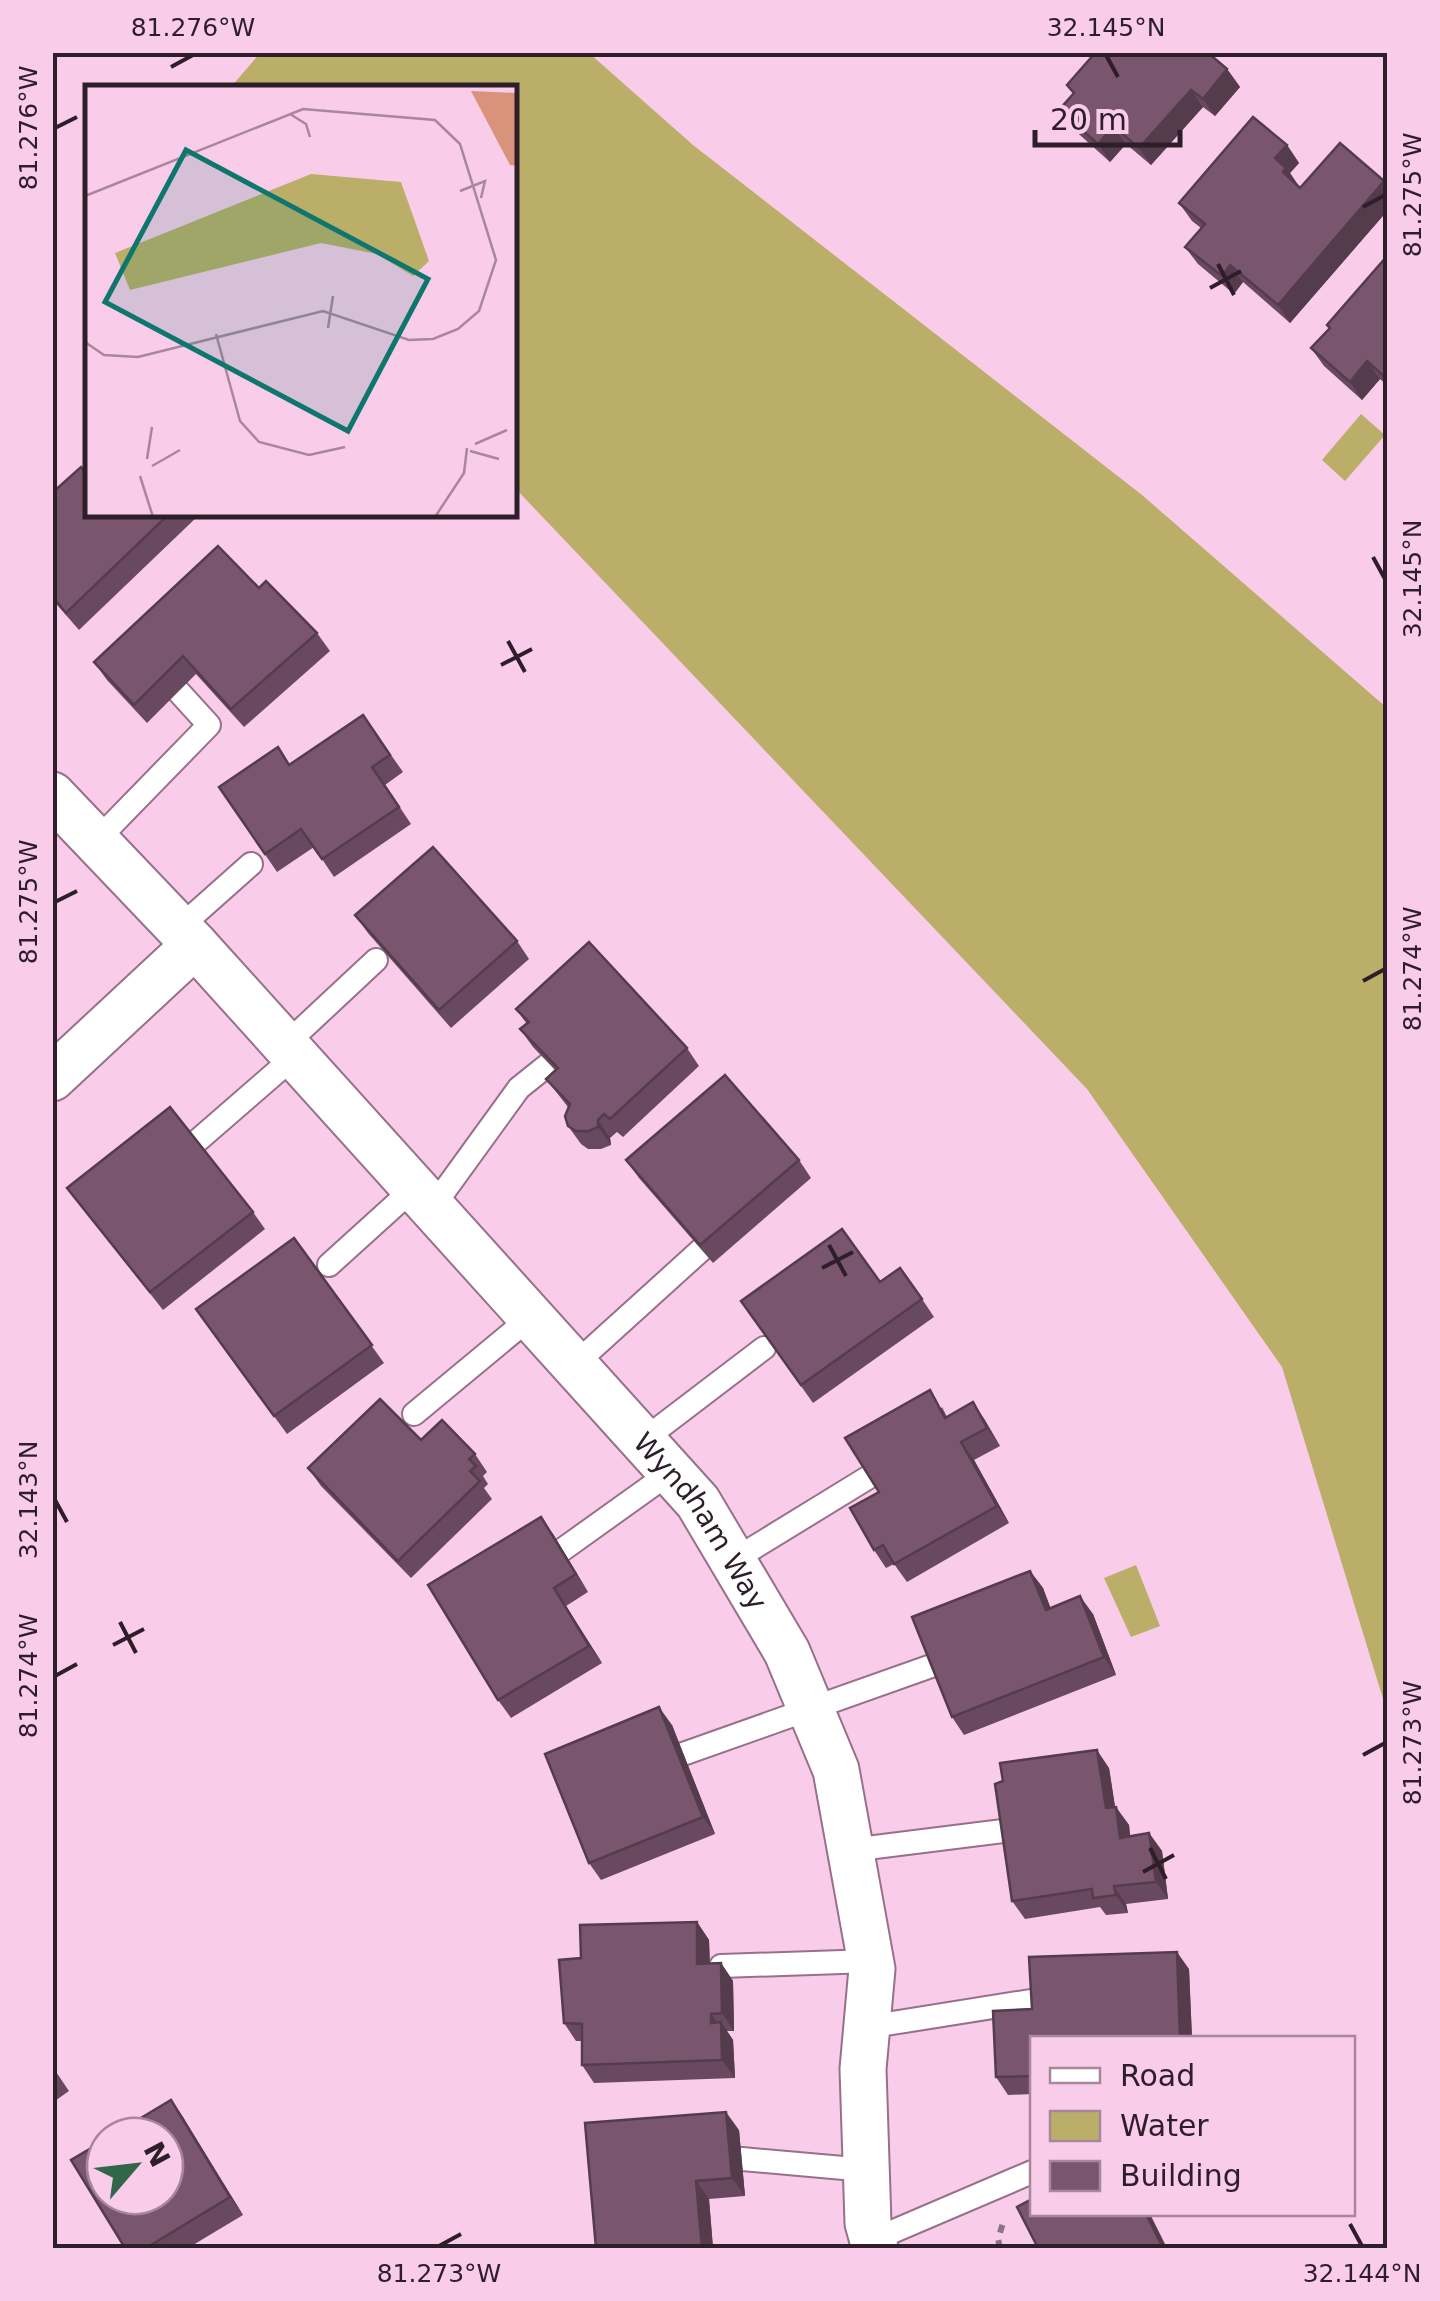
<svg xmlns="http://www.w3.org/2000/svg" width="1440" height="2301" font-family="'DejaVu Sans',sans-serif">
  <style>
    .water { fill: #baae68 }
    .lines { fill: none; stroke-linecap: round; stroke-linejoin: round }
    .lane-casing { stroke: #97708a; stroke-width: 26 }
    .street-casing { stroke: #97708a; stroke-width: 49 }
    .path { stroke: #8e7184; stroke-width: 6; stroke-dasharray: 8 8; stroke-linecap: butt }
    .lane { stroke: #fff; stroke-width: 22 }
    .street { stroke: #fff; stroke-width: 45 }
    .wall { fill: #69495f }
    .shaded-wall { fill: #553c4d }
    .building { fill: #7a556e; stroke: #553c4d; stroke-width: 2.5 }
    .ticks { fill: none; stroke: #2e1e29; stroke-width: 4 }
    .labels { text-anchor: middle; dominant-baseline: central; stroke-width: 10; stroke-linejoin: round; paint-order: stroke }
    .street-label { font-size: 28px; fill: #2e1e29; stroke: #f9cdea }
    .inset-road { fill: none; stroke: #a8879d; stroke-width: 2.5 }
    .view { fill: #0f766e; fill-opacity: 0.15; stroke: #0f766e; stroke-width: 5 }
    .inset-edge { fill: none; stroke: #2e1e29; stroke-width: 5 }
    .neatline { fill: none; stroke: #2e1e29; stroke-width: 4 }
    .ticks-label { font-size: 25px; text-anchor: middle; fill: #2e1e29 }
  </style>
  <rect width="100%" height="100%" fill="#f9cdea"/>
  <g class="water">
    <path d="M260,53H589L693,145L1142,495L1387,708V1712L1282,1367L1087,1089L515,488V88L231,87Z"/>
    <path d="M1361,414L1385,435L1345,481L1322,460Z"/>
    <path d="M1136,1565L1160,1626L1131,1637L1104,1578Z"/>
  </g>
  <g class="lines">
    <g class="lane-casing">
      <g id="lane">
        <path d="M96,841L209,725L178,691"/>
        <path d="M179,928L251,864"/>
        <path d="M285,1045L376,960"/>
        <path d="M196,1142L295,1056"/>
        <path d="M432,1208L519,1088L549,1064"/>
        <path d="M329,1265L414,1188"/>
        <path d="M574,1365L701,1250"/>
        <path d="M414,1414L531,1317"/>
        <path d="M642,1441L764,1348"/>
        <path d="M562,1550L671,1472"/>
        <path d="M732,1561L869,1477"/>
        <path d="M683,1754L937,1664"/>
        <path d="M851,1850L1011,1830"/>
        <path d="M721,1966L871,1961"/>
        <path d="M867,2027L1043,1999"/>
        <path d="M742,2159L866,2170"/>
        <path d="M873,2240L1032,2172"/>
      </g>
    </g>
    <g class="street-casing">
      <g id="street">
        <path id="s1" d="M52,795L195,945L698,1502L787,1652L836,1770L872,1969L863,2069L868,2223L875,2248"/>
        <path d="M52,1078L195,945"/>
      </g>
    </g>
    <path class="path" d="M1000,2248L998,2239L1003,2223"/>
    <use href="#lane" class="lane"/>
    <use href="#street" class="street"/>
  </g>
  <g class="wall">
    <path d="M1227,69L1240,87L1215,116L1203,107L1151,165L1126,144L1110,162L1071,127L1059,110L1074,94L1067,85Z"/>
    <path d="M1287,145L1299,163L1290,173L1300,188L1384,181L1388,186V210L1290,323L1243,282L1234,294L1198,264L1185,247L1201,228L1192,221L1179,203Z"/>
    <path d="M1388,255V386L1380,379L1362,400L1324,366L1311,348L1329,328L1327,325Z"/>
    <path d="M85,472L88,515H199L79,630L52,599V493Z"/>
    <path d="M259,588L317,633L330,651L244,727L196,674L147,723L107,680L94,662Z"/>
    <path d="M363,715L403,772L385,785L411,824L334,877L314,847L277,872L219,787L290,764Z"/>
    <path d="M355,915L517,941L529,959L451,1028L368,933Z"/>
    <path d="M516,1009L687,1048L699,1066L623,1137L617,1132L610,1138L611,1145L601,1149H588L581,1144L568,1126V1107L546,1079L555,1070L533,1047L520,1029L527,1024Z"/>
    <path d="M626,1160H799L811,1178L713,1263L639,1178Z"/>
    <path d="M67,1188L253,1212L265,1229L163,1310Z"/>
    <path d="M294,1238L384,1363L287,1434L196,1309Z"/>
    <path d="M880,1282L922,1299L934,1317L813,1403L741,1301Z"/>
    <path d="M973,1402L1000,1446L974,1460L1009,1523L907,1582L894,1564L886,1568L874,1550L879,1492L942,1407L947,1417Z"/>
    <path d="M421,1440L475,1454L487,1472L483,1476L488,1484L484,1488L492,1499L411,1578L321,1486L308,1468Z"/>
    <path d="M553,1534L588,1592L566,1606L602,1663L511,1718L498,1700Z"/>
    <path d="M1030,1571L1043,1588L1050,1608L1093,1614L1116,1675L964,1735L952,1717Z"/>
    <path d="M672,1725L715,1834L601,1880L589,1863Z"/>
    <path d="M1109,1768L1115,1807L1129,1825L1130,1836L1149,1833L1162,1851L1168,1899L1126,1904L1128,1913L1106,1915L1100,1907L1025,1919L1012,1901Z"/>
    <path d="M697,1922L709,1940L710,1964L721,1963L733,1981L734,2031H727L733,2040L735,2078L594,2083L582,2065V2041H576L564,2023L581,1958Z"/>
    <path d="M1189,1969L1192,2038H1032V2094L1008,2095L996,2077L1032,2009Z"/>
    <path d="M52,2066L69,2091L52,2103Z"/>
    <path d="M171,2100L243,2215L188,2248H125Z"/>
    <path d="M739,2130L745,2196L709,2199L713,2248H596Z"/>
  </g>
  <g class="shaded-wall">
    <path d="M1227,69L1240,87L1215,116L1203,99Z"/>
    <path d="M1191,90L1203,107L1151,165L1139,148Z"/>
    <path d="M1113,126L1126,144L1110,162L1098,144Z"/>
    <path d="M1287,145L1299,163L1290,173L1298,185L1296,190L1275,158Z"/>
    <path d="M1384,181L1388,186V210L1290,323L1278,305Z"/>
    <path d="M1230,265L1243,282L1234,294L1222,276Z"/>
    <path d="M1367,361L1380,379L1362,400L1350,382Z"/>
    <path d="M598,1120L610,1138L611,1145L598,1127Z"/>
    <path d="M973,1402L985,1420L1000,1446L987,1428Z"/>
    <path d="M961,1442L974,1460L1009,1523L997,1506Z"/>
    <path d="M541,1517L553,1534L588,1592L576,1574Z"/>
    <path d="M1030,1571L1043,1588L1058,1627L1046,1610Z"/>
    <path d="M554,1588L566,1606L602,1663L589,1646Z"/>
    <path d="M1080,1596L1093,1614L1116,1675L1104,1657Z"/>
    <path d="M659,1707L672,1725L715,1834L703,1817Z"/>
    <path d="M1097,1750L1109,1768L1118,1826L1106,1808Z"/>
    <path d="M1116,1807L1129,1825L1132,1856L1120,1838Z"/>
    <path d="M1149,1833L1162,1851L1168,1899L1156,1882Z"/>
    <path d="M1114,1886L1126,1904L1128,1913L1116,1895Z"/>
    <path d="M697,1922L709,1940L710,1981L697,1964Z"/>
    <path d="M1177,1952L1189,1969L1192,2038H1180Z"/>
    <path d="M721,1963L733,1981L734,2031L722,2013Z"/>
    <path d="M711,2014L721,2028V2022L733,2040L735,2078L722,2060L711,2023Z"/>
    <path d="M171,2100L183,2117L243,2215L230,2197Z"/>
    <path d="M726,2112L739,2130L745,2196L732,2178Z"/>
    <path d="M696,2181L709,2199L713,2248H702Z"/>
    <path d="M1146,2214H1150L1167,2248H1163Z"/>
  </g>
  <g class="building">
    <path d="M1096,52H1207L1227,69L1203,99L1191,90L1139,148L1113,126L1098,144L1059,110L1074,93L1067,85Z"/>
    <path d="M1253,117L1287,145L1275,158L1286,168L1283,172L1300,188L1340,143L1384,181L1278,305L1230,265L1222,276L1185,247L1205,224L1179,203Z"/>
    <path d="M1388,255V380L1367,361L1350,382L1311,348L1330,328L1327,325Z"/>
    <path d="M81,467L85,472L88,471V515H168L66,613L52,596V493Z"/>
    <path d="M218,546L259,588L266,581L317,633L231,709L183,656L134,705L94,662Z"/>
    <path d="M363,715L390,755L372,767L399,807L322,859L301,829L265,854L219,787L278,747L289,765Z"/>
    <path d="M433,847L517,941L439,1010L355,915Z"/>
    <path d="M589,942L687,1048L610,1119L604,1114L598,1120V1127L589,1131H576L568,1126L565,1116L570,1104L546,1079L558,1068L520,1029L529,1022L516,1009Z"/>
    <path d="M725,1075L799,1160L700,1245L626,1160Z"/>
    <path d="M170,1107L253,1212L150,1292L67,1188Z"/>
    <path d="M842,1229L880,1282L900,1268L922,1299L801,1385L741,1301Z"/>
    <path d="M294,1238L372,1345L274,1416L196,1309Z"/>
    <path d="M930,1390L945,1418L973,1402L987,1428L961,1442L997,1506L894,1564L883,1545L874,1550L850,1508L879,1492L845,1438Z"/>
    <path d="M380,1399L421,1440L442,1420L475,1454L469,1459L476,1466L470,1471L480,1481L398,1561L308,1468Z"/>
    <path d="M541,1517L576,1574L554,1588L589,1646L498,1700L428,1585Z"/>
    <path d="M1030,1571L1046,1610L1080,1596L1104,1657L952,1717L912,1617Z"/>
    <path d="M659,1707L703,1817L589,1863L545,1754Z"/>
    <path d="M1097,1750L1106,1808L1116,1807L1120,1838L1149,1833L1156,1882L1114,1886L1116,1895L1093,1898L1092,1889L1012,1901L995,1784L1003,1781L1000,1763Z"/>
    <path d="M697,1922V1964L721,1963L722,2013L711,2014V2023L721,2022L722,2060L582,2065V2024L564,2023L559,1960L581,1958L580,1925Z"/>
    <path d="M1177,1952L1180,2038H1032V2076L996,2077L993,2011L1032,2009L1029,1957Z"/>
    <path d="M171,2100L230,2197L146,2248H125L71,2160L105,2140V2196H165V2136H111Z"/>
    <path d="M726,2112L732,2178L696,2181L702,2248H596L585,2123Z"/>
    <path d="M1032,2199V2214H1146L1163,2248H1036H1038L1017,2207Z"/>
  </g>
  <path class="ticks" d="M1106,55L1118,77M171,67L193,55M55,128L77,117M1363,207L1385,195M1218,264L1234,295M1210,288L1241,271M1373,557L1385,579M508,641L525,672M501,665L532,649M55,902L77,891M1363,981L1385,969M829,1245L846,1276M822,1268L853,1252M55,1500L67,1522M120,1622L136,1653M113,1645L144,1629M55,1676L77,1664M1363,1755L1385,1743M1150,1848L1166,1879M1143,1872L1174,1855M1350,2224L1362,2246M439,2246L461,2234"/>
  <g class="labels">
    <g class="street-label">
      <text stroke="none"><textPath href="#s1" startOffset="975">Wyndham Way</textPath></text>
    </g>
  </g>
  <g transform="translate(85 85)">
    <rect width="432" height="432" fill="#f9cdea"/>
    <path d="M386,6L432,8V81L425,80Z" fill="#d9937b"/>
    <path d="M226,89L316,97L344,176L328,191L292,169L236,158L45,205L30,168Z" fill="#baae68"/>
    <path class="inset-road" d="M205,29L221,39L225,52M375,106L400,96L396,113M0,111L218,24L350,35L375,59L411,175L394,226L373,244L348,254L324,255L238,226L53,272L19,270L0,257M243,243L248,211M131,249L155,336L174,357L224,370L260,362M390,359L422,345M385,366L414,374M62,374L67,342M67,381L95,365M55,391L68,432M350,432L379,388L382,363"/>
    <path class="view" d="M101,65L343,194L263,346L20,217Z"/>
    <rect width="432" height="432" class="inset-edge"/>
  </g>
  <rect width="1440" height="2301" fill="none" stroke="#f9cdea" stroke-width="110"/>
  <rect x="1030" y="2036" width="325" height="180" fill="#f9cdea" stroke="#a8879d" stroke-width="2.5"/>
  <rect x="1050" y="2068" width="50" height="15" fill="#ffffff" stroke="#a8879d" stroke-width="2.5"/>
  <text x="1120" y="2086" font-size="30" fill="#2e1e29">Road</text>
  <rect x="1050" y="2111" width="50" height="30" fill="#baae68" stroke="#a8879d" stroke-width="2.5"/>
  <text x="1120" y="2136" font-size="30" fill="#2e1e29">Water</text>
  <rect x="1050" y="2161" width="50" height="30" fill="#7a556e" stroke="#a8879d" stroke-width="2.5"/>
  <text x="1120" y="2186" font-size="30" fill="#2e1e29">Building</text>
  <g transform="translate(135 2166) rotate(62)"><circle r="48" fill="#f9cdea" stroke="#a8879d" stroke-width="2.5"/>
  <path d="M0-8L18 38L0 25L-18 38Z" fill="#31664b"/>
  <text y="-15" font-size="28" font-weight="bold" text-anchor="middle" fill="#2e1e29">N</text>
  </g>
  <path d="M1035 130v15h145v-15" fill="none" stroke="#2e1e29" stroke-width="5"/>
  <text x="1050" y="130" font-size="30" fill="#2e1e29" stroke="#f9cdea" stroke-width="8" paint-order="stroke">20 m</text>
  <rect x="55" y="55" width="1330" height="2191" class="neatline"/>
  <g class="ticks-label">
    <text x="193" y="36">81.276°W</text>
    <text x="1106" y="36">32.145°N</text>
    <text transform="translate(28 128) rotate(-90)" y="9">81.276°W</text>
    <text transform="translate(1412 195) rotate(-90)" y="9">81.275°W</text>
    <text transform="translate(1412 579) rotate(-90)" y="9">32.145°N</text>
    <text transform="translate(28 902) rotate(-90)" y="9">81.275°W</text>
    <text transform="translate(1412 969) rotate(-90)" y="9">81.274°W</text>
    <text transform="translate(28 1500) rotate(-90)" y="9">32.143°N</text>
    <text transform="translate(28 1676) rotate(-90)" y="9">81.274°W</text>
    <text transform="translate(1412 1743) rotate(-90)" y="9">81.273°W</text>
    <text x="439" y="2282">81.273°W</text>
    <text x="1362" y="2282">32.144°N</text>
  </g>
</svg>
